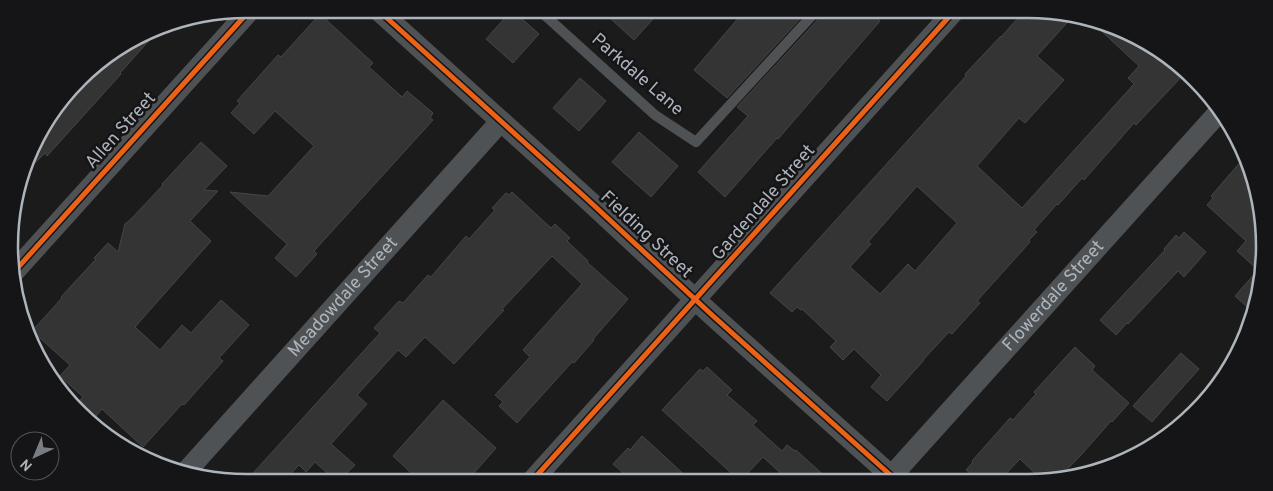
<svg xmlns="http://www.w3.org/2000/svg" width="1273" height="491" font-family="Overpass,sans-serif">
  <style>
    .building { fill: #343435; stroke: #434647; fill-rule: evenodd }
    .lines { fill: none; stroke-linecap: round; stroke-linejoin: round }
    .service { stroke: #4f5254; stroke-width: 10 }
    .minor { stroke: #4f5254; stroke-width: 21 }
    .cycleway-casing { stroke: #151517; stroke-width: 8 }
    .cycleway { stroke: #ea6118; stroke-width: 5 }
    .labels { text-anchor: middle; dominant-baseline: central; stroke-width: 5; stroke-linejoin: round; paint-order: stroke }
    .street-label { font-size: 18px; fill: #adb4bb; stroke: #151517 }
    .rim { fill: none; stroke: #adb4bb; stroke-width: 2.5 }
  </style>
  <rect width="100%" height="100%" fill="#1b1b1b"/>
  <g class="building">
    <path d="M600,9H662L634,40Z"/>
    <path d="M746,9H809L727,98L694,70Z"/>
    <path d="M825,9H866L880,21L778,139L777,138L725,197L698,172L748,116L737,107L823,14Z"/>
    <path d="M1026,9L1074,15L1037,56L1064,80L1025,123L1019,118L977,166L1022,208L1134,84L1128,78L1139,66L1095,25L1098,21L1172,58L1185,73L1136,125L1134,123L1084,180L1082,178L1058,205L1057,204L1034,230L1037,232L1029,240L1030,242L977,301L980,303L952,334L949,332L923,360H924L887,401L871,387L881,375L854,349L843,360L830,347L836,341L802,309L801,310L797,307L792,312L770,293L966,76L965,74L1001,36V37ZM917,186L957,223L915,271L908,264L880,294L850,267L871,244L868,242Z"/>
    <path d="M512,10L539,34L513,63L486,39Z"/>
    <path d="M320,14L373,63L369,67L402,97L407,91L433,113L430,118L433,120L314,251L317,254L296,277L275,258L287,244L230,192L268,196L314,146L275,111L254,134L231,113L240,103L237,101L278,55L281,57Z"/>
    <path d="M153,31L155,34L120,73L121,74L112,84L47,156L45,153L24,174L40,127L90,67Z"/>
    <path d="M580,78L606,101L579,131L553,108Z"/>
    <path d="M639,132L678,166L651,197L612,162Z"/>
    <path d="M201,142L227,166L204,190L218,191L190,221L211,241L135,327L160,350L182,325L191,333L221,300L249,325L219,358L223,361L184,405L182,404L143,447L102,409L91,422L75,406L83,397L60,376L70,365L32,331L62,298L61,297L96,259L94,258L108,243L118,252L125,224L131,219L163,185L162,184Z"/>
    <path d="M1243,159L1262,215L1256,307L1254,313L1235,296L1258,270L1237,251L1246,241L1207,205L1213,198L1211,196Z"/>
    <path d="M512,192L551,228L555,224L570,238L567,241L588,261L587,262L628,299L593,339L594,340L574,363L572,362L517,423L499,406L503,402L495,395L530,357L523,350L582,284L552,256L502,309L504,310L454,364L425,337L406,357L398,350L357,395L367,404L331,444L355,465L338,482H337L315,462L306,472L299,465L283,482H245L380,333L374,328L399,301L403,303L428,275L431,277L466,236L469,239L495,210L492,208L506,193L509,195Z"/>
    <path d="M1184,232L1206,252L1184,277L1178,271L1128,324L1127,323L1116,335L1100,320L1165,250L1164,249L1176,235L1179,238Z"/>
    <path d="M1075,347L1095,366L1092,370L1129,403L1112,422L1111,421L1082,454L1057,480H1042L1020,459L1000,480H978L966,470L973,462L972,461L1010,418L1013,420L1036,394L1034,392Z"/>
    <path d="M1181,353L1199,369L1165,407L1152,422L1133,406Z"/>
    <path d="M707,367L732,390L727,395L757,421L753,425L782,451L787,445L795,451L796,450L830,481H789L763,457L740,481L662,410L700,369L703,371Z"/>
    <path d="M443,400L496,448L466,482H421L393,456Z"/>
    <path d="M642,436L650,443L691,481H632L613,464L628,448L630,450Z"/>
  </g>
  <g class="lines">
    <g class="service">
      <path d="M538,9L655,115L696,142L818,9"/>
      <path d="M930,9L945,21"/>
    </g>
    <g class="minor">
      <path d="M377,9L587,199L712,315L897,481"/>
      <path d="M13,273L251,9"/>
      <path id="s1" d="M184,474L501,121"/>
      <path id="s2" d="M887,481L1219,112"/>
      <path d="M531,482C674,325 814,166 956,9"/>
    </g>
    <g class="cycleway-casing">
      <g id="cycleway">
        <path d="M377,9L587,199L712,315L897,481"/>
        <path d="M13,273L251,9"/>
        <path d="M531,482C674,325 814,166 956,9"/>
      </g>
    </g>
    <use href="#cycleway" class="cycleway"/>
  </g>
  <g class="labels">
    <g class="street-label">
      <text transform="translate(637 75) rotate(41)">Parkdale Lane</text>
      <text transform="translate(121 131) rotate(-48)">Allen Street</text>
      <text transform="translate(764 203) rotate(-49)">Gardendale Street</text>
      <text transform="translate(646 235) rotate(43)">Fielding Street</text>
      <text stroke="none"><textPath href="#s2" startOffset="249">Flowerdale Street</textPath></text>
      <text stroke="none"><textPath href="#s1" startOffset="238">Meadowdale Street</textPath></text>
    </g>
  </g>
  <path d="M0 0H1273V491H0ZM246 18H1028A228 228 0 0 1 1256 246V246A228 228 0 0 1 1028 474H246A228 228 0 0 1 18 246V246A228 228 0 0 1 246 18Z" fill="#151517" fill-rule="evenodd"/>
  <path class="rim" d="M246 18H1028A228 228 0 0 1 1256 246V246A228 228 0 0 1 1028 474H246A228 228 0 0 1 18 246V246A228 228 0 0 1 246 18Z"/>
  <g transform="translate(35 456) rotate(224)"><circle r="24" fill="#151517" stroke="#525559"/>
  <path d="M0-4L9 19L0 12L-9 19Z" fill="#7a7e83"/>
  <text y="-8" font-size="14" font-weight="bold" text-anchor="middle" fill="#adb4bb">N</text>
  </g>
</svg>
